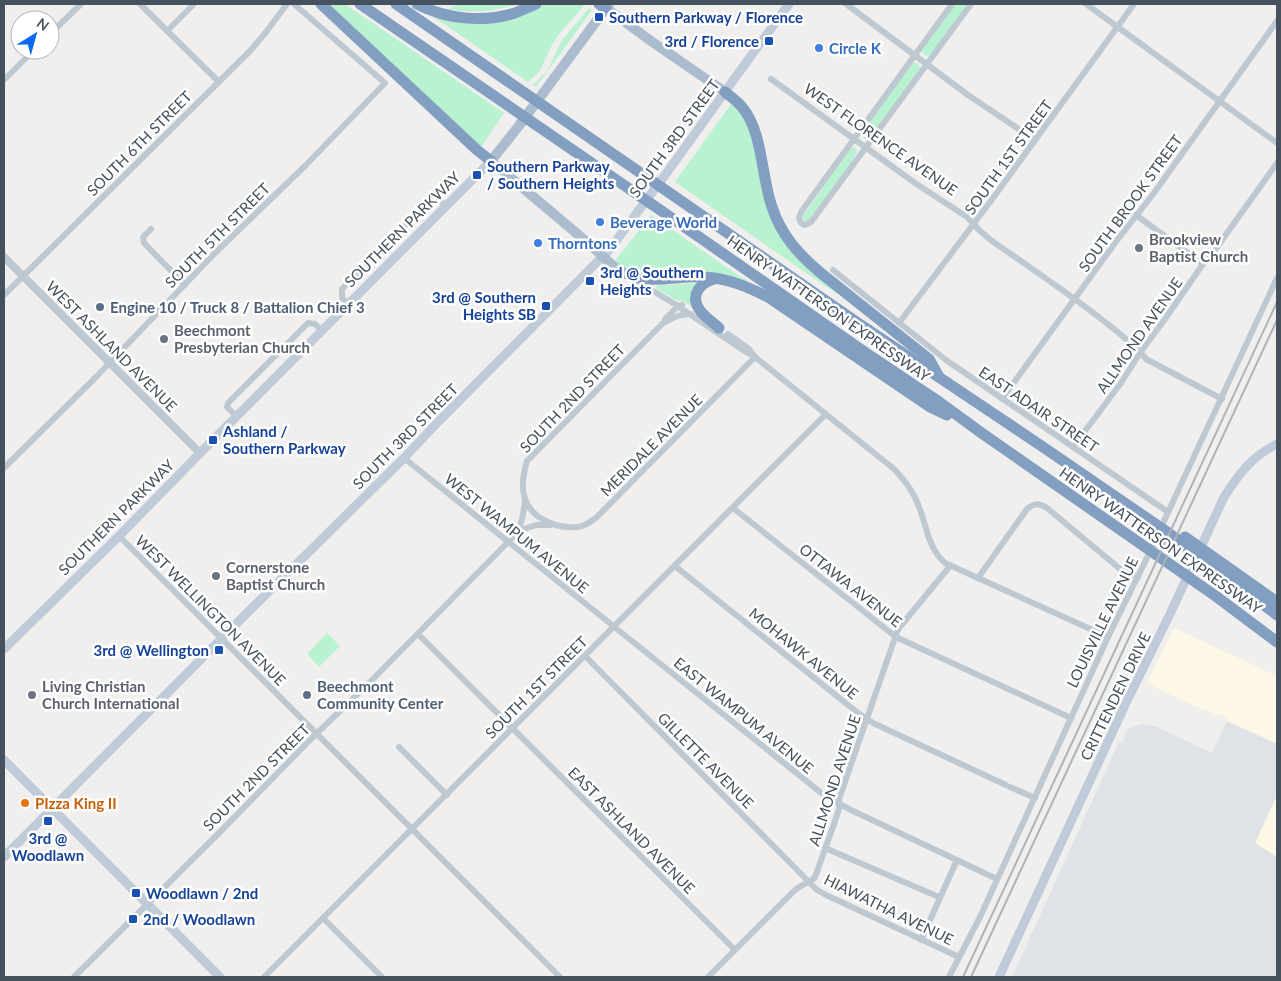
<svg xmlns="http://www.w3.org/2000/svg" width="1281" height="981" font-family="Lato,sans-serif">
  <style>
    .commercial { fill: #fdf7e5 }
    .airport { fill: #dfe2e6 }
    .grass { fill: #b9f2d0 }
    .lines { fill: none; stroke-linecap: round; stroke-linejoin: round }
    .minor { stroke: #bdc8d1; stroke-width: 6 }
    .tertiary { stroke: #bdc8d1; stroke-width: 8 }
    .secondary { stroke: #bfcbd8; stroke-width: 9 }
    .primary { stroke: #abbccf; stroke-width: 10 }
    .motorway { stroke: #829fc1; stroke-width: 11 }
    .rail { stroke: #afb3b9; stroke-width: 2 }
    .transit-dot { fill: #1a4fb4; stroke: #fff; stroke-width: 2 }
    .shop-dot { fill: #3f7fe0; stroke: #fff; stroke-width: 2 }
    .worship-dot { fill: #6b7280; stroke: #fff; stroke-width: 2 }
    .service-dot { fill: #5c6f8a; stroke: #fff; stroke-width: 2 }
    .food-dot { fill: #e8710a; stroke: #fff; stroke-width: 2 }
    .labels { text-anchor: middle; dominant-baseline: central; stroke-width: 5; stroke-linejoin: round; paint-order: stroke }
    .transit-label { font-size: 15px; font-weight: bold; fill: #164399; stroke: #fff; text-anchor: start }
    .shop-label { font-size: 15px; font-weight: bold; fill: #366cbe; stroke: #fff; text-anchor: start }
    .street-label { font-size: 15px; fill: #45515d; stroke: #fff }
    .worship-label { font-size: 15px; font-weight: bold; fill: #5b616d; stroke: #fff; text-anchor: start }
    .service-label { font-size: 15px; font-weight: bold; fill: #4e5e75; stroke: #fff; text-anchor: start }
    .food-label { font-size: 15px; font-weight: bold; fill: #c56008; stroke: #fff; text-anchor: start }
  </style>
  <rect width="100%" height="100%" fill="#f1eeee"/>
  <g class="commercial">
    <path d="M1174,628L1277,676V744L1227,721L1228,719L1218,713L1217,715L1205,709L1203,710L1147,683Z"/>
    <path d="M1277,795V857L1255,843Z"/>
  </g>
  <path class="airport" d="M1227,721L1277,744V795L1255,843L1277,857V977H1012L1119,742L1122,743L1128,729L1141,724L1155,726L1212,753Z"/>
  <g class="grass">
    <path d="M328,4H345L504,113L481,147Z"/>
    <path d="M458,4H519C495,11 473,14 448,9Z"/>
    <path d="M544,4H585L577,14L559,34L552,45L540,71L528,82L425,11L447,18L533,9Z"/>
    <path d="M954,4H968L931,54C926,58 922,54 922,49Z"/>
    <path d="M589,8L592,10L536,87L533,85L547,71L562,40Z"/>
    <path d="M912,63H917L920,67L919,71L870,138L865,139L863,138L862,133Z"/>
    <path d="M731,104H733L741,113L750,131L770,215L841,296L816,280L675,182Z"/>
    <path d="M853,147L856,148L857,152L852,161L811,218L807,221L803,220V216L845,156Z"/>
    <path d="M651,215L742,278H744L751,284L652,275L630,270L616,263L615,261Z"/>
    <path d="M697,283L693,306L692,307L681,300L678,301L657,289L656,286Z"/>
    <path d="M327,633L340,646L319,667L307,654Z"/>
  </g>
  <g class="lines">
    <g class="minor">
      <path d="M140,4L219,82"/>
      <path d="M846,4L968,95L1035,140"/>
      <path d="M952,4L801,212L799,218L801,223L805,225L811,222L817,214L971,4"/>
      <path d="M1086,4L1277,143"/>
      <path d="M167,31L194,4"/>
      <path d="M50,34L81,4"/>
      <path d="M771,79L915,183L967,217L980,231L992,241C1028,266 1065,291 1100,318C1116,331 1133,343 1146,359L1222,399"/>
      <path d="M4,80L34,50"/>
      <path d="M1136,215L1203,264"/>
      <path d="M151,229L143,237L144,243L185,285"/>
      <path d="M833,270L946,360L1168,512"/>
      <path d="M633,279L673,303L746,352L755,357L894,469C905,481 914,492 919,507C927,527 928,548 945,563L1108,637"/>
      <path d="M4,295L251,50L266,32L287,4"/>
      <path d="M348,304L342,298V289L432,199C438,199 442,201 446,206"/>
      <path d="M691,314C679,314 673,318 663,323L527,461C523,474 521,487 525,499C532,519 557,529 577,527C585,527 591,521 597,517L755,357"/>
      <path d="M665,319L678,306L682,305"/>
      <path d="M899,323L996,194L1134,4"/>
      <path d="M728,334L749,349L753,354"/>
      <path d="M1002,399L1115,243L1154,193L1277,21"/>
      <path d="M237,417L227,407L228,403L308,323L315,324L322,331"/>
      <path d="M1073,447L1121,383L1140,353L1165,319L1203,264L1210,257L1277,163"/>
      <path d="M404,458L825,796L851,810L997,879"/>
      <path d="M4,468L96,377L215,253L306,165L385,83L294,4"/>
      <path d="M733,508L896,637L1071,718"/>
      <path d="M518,531L536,525H550"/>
      <path d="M119,536L560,977"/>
      <path d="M675,566L858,713L873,723L1006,785"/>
      <path d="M978,578L1027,509C1034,503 1039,503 1047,508L1120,569L1138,577"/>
      <path d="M418,634L735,950"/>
      <path d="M585,656L817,890L826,895L959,957"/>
      <path d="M399,747L447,795"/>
      <path d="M1010,787L1035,798"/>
      <path d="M825,848L939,897"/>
      <path d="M323,918L382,977"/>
      <path d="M921,940L957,860"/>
      <path d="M74,977L220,832L310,740L370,682L512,538C522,527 523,516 525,501"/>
      <path d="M264,977L826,414"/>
      <path d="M708,977L795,890C802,884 810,883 815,877L834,824L839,809V799L897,632L899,628L950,566"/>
      <path d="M949,977L980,917L1108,637L1144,564L1277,278"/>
    </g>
    <path class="tertiary" d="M4,257L200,453"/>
    <g class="secondary">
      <path d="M4,649L119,536L210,443L491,161"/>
      <path d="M4,760L220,977"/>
      <path d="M4,857L248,612L404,458L438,422L610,249L668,171L740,71L789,4"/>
      <path d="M999,977L1125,705L1170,614L1224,497C1239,474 1252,456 1277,444"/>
    </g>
    <g class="primary">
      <path d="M609,4L518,127L491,161L594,248L613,266L627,274"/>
      <path d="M606,8L651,41L725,92"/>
    </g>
    <g class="motorway">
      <path d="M321,4L477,150L491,161"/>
      <path d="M360,4L666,214L866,353L935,399L983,434L1217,597L1277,642"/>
      <path d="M396,4L855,321L1043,447L1167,532L1277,615"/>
      <path d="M417,4C446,19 483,23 515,13C522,10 529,7 536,4"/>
      <path d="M599,4L606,8"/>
      <path d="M725,92C731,97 737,101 742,107C763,132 761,176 772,207C781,235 799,255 822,274L929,359L939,377"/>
      <path d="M627,274C654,285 677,275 704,277C727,278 748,287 768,297L930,407L947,415"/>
      <path d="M714,279C700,283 690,295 699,309C703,316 713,322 719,328"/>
      <path d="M1185,537L1277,602"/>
    </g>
    <g class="rail">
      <path d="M963,977L1277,302"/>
      <path d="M971,977L1277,320"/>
    </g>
  </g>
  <g class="transit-dot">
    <rect x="594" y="12" width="10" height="10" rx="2.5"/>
    <rect x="764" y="36" width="10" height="10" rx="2.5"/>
    <rect x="472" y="170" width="10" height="10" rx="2.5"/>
    <rect x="585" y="276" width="10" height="10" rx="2.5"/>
    <rect x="541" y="301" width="10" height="10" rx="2.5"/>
    <rect x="208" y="435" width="10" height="10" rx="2.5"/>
    <rect x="214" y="645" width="10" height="10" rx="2.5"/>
    <rect x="43" y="816" width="10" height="10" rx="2.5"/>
    <rect x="131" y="888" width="10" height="10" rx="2.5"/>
    <rect x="128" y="914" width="10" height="10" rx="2.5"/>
  </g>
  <g class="shop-dot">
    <circle cx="819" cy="48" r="5"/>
    <circle cx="600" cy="222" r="5"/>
    <circle cx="538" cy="243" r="5"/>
  </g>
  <g class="worship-dot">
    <circle cx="1139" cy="248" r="5"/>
    <circle cx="164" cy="339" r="5"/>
    <circle cx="216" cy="576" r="5"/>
    <circle cx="32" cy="695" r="5"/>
  </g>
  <g class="service-dot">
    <circle cx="100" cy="307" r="5"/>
    <circle cx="307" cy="695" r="5"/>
  </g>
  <circle class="food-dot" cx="25" cy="803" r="5"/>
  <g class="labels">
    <g class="transit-label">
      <text x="609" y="17">Southern Parkway / Florence</text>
      <text x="759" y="41" text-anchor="end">3rd / Florence</text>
      <text x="487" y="166">Southern Parkway<tspan x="487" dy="17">/ Southern Heights</tspan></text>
      <text x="600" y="272">3rd @ Southern<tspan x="600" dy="17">Heights</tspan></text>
      <text x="536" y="297" text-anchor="end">3rd @ Southern<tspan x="536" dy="17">Heights SB</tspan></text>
      <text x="223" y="431">Ashland /<tspan x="223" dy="17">Southern Parkway</tspan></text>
      <text x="209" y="650" text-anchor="end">3rd @ Wellington</text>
      <text x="48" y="838" text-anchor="middle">3rd @<tspan x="48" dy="17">Woodlawn</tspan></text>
      <text x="146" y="893">Woodlawn / 2nd</text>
      <text x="143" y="919">2nd / Woodlawn</text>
    </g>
    <g class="shop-label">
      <text x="829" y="48">Circle K</text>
      <text x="610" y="222">Beverage World</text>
      <text x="548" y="243">Thorntons</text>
    </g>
    <g class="street-label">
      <text transform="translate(674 138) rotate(-54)">SOUTH 3RD STREET</text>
      <text transform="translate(881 139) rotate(35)">WEST FLORENCE AVENUE</text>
      <text transform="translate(139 143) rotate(-45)">SOUTH 6TH STREET</text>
      <text transform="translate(1008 157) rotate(-54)">SOUTH 1ST STREET</text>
      <text transform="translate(1130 203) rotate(-54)">SOUTH BROOK STREET</text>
      <text transform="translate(402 229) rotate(-45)">SOUTHERN PARKWAY</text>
      <text transform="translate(217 235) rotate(-45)">SOUTH 5TH STREET</text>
      <text transform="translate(829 308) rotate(35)">HENRY WATTERSON EXPRESSWAY</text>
      <text transform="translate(1139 335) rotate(-55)">ALLMOND AVENUE</text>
      <text transform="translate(112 346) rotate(45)">WEST ASHLAND AVENUE</text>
      <text transform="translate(572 398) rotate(-46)">SOUTH 2ND STREET</text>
      <text transform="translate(1039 409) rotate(34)">EAST ADAIR STREET</text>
      <text transform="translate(405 436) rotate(-45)">SOUTH 3RD STREET</text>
      <text transform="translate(651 445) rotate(-45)">MERIDALE AVENUE</text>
      <text transform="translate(116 517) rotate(-45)">SOUTHERN PARKWAY</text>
      <text transform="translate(517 533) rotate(39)">WEST WAMPUM AVENUE</text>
      <text transform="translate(1161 540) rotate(35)">HENRY WATTERSON EXPRESSWAY</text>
      <text transform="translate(851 585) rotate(38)">OTTAWA AVENUE</text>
      <text transform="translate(211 610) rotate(45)">WEST WELLINGTON AVENUE</text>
      <text transform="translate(1102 622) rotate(-64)">LOUISVILLE AVENUE</text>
      <text transform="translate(804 653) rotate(39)">MOHAWK AVENUE</text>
      <text transform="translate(536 687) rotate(-45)">SOUTH 1ST STREET</text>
      <text transform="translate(1115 696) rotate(-64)">CRITTENDEN DRIVE</text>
      <text transform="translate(744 715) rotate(39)">EAST WAMPUM AVENUE</text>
      <text transform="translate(706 760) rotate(45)">GILLETTE AVENUE</text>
      <text transform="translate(256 777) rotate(-45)">SOUTH 2ND STREET</text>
      <text transform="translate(834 780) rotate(-72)">ALLMOND AVENUE</text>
      <text transform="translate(632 830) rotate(45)">EAST ASHLAND AVENUE</text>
      <text transform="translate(889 909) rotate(26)">HIAWATHA AVENUE</text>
    </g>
    <g class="worship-label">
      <text x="1149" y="239">Brookview<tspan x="1149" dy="17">Baptist Church</tspan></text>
      <text x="174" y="330">Beechmont<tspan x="174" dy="17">Presbyterian Church</tspan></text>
      <text x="226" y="567">Cornerstone<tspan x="226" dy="17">Baptist Church</tspan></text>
      <text x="42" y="686">Living Christian<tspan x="42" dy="17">Church International</tspan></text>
    </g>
    <g class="service-label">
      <text x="110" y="307">Engine 10 / Truck 8 / Battalion Chief 3</text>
      <text x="317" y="686">Beechmont<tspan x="317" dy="17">Community Center</tspan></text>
    </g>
    <g class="food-label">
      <text x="35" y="803">PIzza King II</text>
    </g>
  </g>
  <rect width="1281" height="981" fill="none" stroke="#45515d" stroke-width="10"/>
  <g transform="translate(35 35) rotate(37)"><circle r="24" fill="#ffffff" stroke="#b5b9be"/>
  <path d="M0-4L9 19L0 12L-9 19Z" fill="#0c68ec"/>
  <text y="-8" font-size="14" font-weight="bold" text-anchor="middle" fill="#45515d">N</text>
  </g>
</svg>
